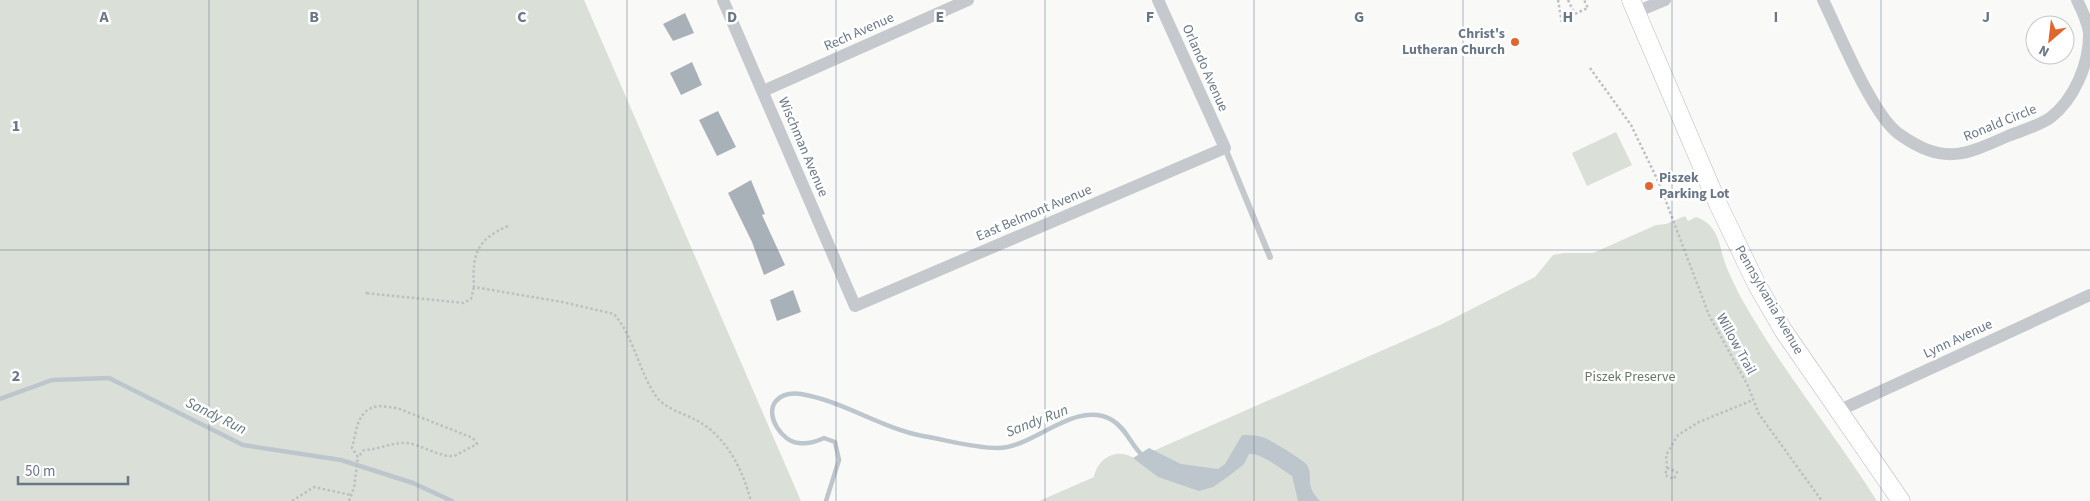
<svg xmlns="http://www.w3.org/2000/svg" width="2090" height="501" font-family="'Source Sans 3',sans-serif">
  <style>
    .green { fill: #dae0d8 }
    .water { fill: #bdc6cc }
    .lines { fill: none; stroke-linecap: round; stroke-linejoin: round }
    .stream { stroke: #bdc6cc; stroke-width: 4.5 }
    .building { fill: #a9b1b8 }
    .secondary-casing { stroke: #b7bcc1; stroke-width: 19 }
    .path { stroke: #bdbfc2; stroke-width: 2.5; stroke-dasharray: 2.5 2.5; stroke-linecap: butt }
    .service { stroke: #c5c8cc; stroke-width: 6 }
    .minor { stroke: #c5c8cc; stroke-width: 12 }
    .secondary { stroke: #fff; stroke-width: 18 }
    .grid { fill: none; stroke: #697787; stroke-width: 1; stroke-opacity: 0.55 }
    .poi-dot { fill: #e06630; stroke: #fff; stroke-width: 2 }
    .labels { text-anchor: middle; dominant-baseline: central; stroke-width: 5; stroke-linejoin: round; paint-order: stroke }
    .street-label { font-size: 14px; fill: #697787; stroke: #fff }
    .poi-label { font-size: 14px; font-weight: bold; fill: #697787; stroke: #fff; text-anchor: end }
    .park-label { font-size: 14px; fill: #667963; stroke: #fff }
    .water-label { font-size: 15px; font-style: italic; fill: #657882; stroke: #fff }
    .grid-label { font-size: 16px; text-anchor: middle; font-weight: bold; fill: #697787; stroke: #fff; stroke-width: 5; stroke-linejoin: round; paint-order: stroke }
  </style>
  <rect width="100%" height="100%" fill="#f9f9f7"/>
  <g class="green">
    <path d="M0,0H584L801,501H0Z"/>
    <path d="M1616,132L1632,165L1587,186L1572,153Z"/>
    <path d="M1685,216L1688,221L1696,217C1720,225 1719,247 1726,266C1730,276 1735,285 1739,294C1779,367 1833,431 1877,501H1039L1094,477C1098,457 1118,447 1135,459L1440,325L1535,277L1553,255L1564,253H1593L1656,225L1666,224Z"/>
  </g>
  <path class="water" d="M1242,435C1250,435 1258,435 1265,438C1271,440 1305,461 1307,465C1314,477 1304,485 1320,501H1298L1292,476C1283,470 1259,452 1249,454L1244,464L1229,476L1213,487L1199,491L1158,477L1133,458L1149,448L1181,464L1218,469L1225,464Z"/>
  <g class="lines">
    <g class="stream">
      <path d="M0,399L52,380L109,378L243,445L341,460L413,483L452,501"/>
      <path d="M826,501L839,460L835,442L824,438C815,442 809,444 799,443C782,442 764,415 776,401C782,394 793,393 801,394C843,401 881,428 923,436C947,440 973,448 998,448C1034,448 1075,399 1112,420C1127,429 1131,446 1144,457"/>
    </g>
  </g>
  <g class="building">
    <path d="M685,13L694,33L673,41L663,24Z"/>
    <path d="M692,62L702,85L681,95L670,73Z"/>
    <path d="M718,111L736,147L717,156L699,120Z"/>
    <path d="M751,180L765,214L762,215L785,265L764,275L752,242L728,193Z"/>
    <path d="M793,290L801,312L777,321L770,300Z"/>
  </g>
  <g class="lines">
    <g class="secondary-casing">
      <path id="secondary" d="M1631,0L1718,204L1757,285L1783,330L1901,501"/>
    </g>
    <g class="path">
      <path d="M1558,0L1562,23"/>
      <path d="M1568,0L1575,14"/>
      <path d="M1569,19L1568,17L1588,8L1584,0"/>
      <path d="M1590,68L1631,125L1659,183L1709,315L1748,386L1759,414L1822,501"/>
      <path d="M508,226C476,240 472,255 474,287L562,302L614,314C634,337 639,372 656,396C664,408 682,413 694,419C726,435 742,468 751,501"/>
      <path d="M368,293H365L463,303L471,299L474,287"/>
      <path d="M379,406L397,408L473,438L477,444L454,456C438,457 423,445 407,443C390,442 379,450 364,450L358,457L352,448C357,429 357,409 379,406Z"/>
      <path d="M1667,468L1677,472L1674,479L1665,475L1667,468L1666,455L1678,435L1699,422L1753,400"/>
      <path d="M292,501L314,487L351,495"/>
      <path d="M349,501L354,488L358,457"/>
    </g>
    <path class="service" d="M1225,148L1270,257"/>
    <g class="minor">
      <path d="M723,0L855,306L1225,148L1158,0"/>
      <path d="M1823,0C1839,32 1872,115 1899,134C1943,165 1963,156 2008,136C2021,131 2038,126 2050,118C2074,100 2090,63 2089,32C2087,21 2082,10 2077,0"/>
      <path d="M1636,12L1665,0"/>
      <path d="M763,91L968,0"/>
      <path d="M1838,411L2090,295"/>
    </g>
    <use href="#secondary" class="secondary"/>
  </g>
  <path class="grid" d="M209,0V501M418,0V501M627,0V501M836,0V501M1045,0V501M1254,0V501M1463,0V501M1672,0V501M1881,0V501M0,250H2090"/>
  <g class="poi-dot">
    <circle cx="1515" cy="42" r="5"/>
    <circle cx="1649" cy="186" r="5"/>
  </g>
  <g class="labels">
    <g class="street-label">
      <text transform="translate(859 32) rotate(-24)">Rech Avenue</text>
      <text transform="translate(1205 68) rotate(66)">Orlando Avenue</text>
      <text transform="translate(2000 123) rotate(-22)">Ronald Circle</text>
      <text transform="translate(803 147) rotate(67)">Wischman Avenue</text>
      <text transform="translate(1034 213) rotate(-23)">East Belmont Avenue</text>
      <text transform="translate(1769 300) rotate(60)">Pennsylvania Avenue</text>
      <text transform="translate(1958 339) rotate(-25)">Lynn Avenue</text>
      <text transform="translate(1736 344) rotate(61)">Willow Trail</text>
    </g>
    <g class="poi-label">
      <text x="1505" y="34">Christ's<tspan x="1505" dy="16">Lutheran Church</tspan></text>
      <text x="1659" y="178" text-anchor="start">Piszek<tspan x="1659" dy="16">Parking Lot</tspan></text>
    </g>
    <g class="park-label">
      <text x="1630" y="377">Piszek Preserve</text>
    </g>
    <g class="water-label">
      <text transform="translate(216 416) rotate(26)">Sandy Run</text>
      <text transform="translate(1037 421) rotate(-21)">Sandy Run</text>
    </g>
  </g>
  <g class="grid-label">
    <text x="104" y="22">A</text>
    <text x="314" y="22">B</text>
    <text x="522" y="22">C</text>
    <text x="732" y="22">D</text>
    <text x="940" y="22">E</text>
    <text x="1150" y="22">F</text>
    <text x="1359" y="22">G</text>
    <text x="1568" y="22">H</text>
    <text x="1776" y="22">I</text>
    <text x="1986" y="22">J</text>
    <text x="16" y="131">1</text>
    <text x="16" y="381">2</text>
  </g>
  <g transform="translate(2050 40) rotate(208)"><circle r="24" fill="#ffffff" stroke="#c3c9cf"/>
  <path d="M0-4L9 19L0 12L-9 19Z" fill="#e06630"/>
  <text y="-8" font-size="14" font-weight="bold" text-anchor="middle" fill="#697787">N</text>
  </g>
  <path d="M18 476v8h110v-8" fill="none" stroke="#697787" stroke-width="2.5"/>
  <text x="25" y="476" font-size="15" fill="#697787" stroke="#ffffff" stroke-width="4" paint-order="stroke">50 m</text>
</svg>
